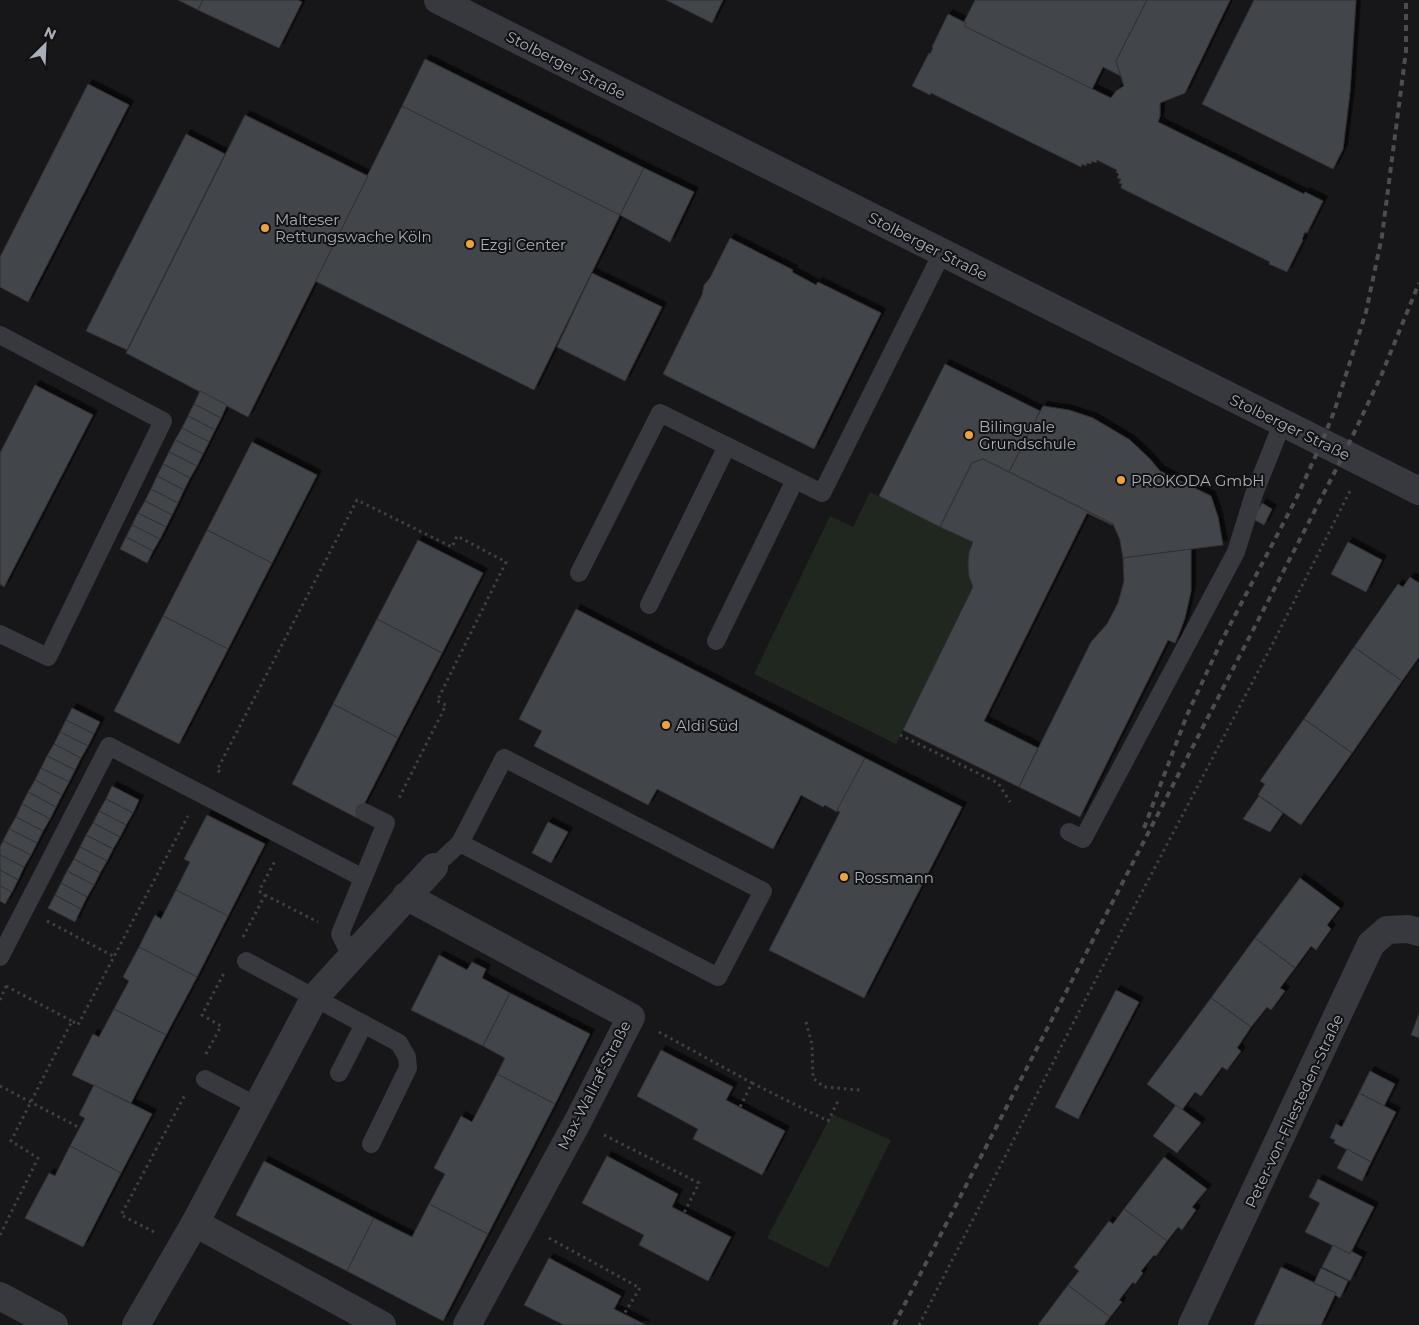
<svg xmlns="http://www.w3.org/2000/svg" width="1419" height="1325" font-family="Montserrat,sans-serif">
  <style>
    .green { fill: #1f271f }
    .building { fill: #434549; stroke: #313135; filter: url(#shadow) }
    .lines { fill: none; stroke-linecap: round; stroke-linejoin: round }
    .path { stroke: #3e4045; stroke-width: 3; stroke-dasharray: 2.5 4; stroke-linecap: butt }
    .service { stroke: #38393e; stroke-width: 18 }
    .minor { stroke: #38393e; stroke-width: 28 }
    .tertiary { stroke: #38393e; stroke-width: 28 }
    .rail { stroke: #4b4d53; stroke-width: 4; stroke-dasharray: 6 5; stroke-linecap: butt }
    .poi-dot { fill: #eea23a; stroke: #121214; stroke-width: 2 }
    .labels { text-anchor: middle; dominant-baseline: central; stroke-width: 4; stroke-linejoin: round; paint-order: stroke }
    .street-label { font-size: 15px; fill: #a9afb8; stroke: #121214 }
    .poi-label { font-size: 15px; fill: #a9afb8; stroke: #121214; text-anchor: start }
  </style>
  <defs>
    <filter id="shadow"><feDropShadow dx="4.5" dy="-4.5" stdDeviation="0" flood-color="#0009"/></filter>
  </defs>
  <rect width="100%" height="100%" fill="#171719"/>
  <g class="green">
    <path d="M870,492L973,542C967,558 967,571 973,587L896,744L754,674L830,516L853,527Z"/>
    <path d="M832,1114L891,1140L828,1268L767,1238Z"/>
  </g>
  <g class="building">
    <path d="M178,0H203L198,10Z"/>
    <path d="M203,0H298L302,2L279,48L198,10Z"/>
    <path d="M666,0H723L712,23Z"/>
    <path d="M975,0H1147L1116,61L1121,76L1103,67L1092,89L964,26L966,23L964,22Z"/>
    <path d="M1147,0H1230L1185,93L1160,103V116L1158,122L1304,194L1305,192L1323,201L1307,233L1305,232L1302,239L1303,240L1287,272L1269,264L1270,262L1121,188L1122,184L1119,183L1121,179L1117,178L1119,174L1116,172L1117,170L1097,160L1096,163L1092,161L1091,164L1087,163L1086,166L1082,164L1081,167L931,93L930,95L912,86L929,53L930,54L933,48L932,47L948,14L966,23L964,26L1111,98L1116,91L1124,86L1116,61Z"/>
    <path d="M1254,0H1356L1350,92L1343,149L1333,169L1202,104Z"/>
    <path d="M425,59L644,168L620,215L402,106Z"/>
    <path d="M88,84L129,105L28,302L0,287V257Z"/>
    <path d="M402,106L620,215L534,390L315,281Z"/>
    <path d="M245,115L368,176L248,417L126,353Z"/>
    <path d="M186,134L225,154L127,350L86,331Z"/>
    <path d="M644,168L694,192L670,242L620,215Z"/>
    <path d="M730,238L793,270L792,272L816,285L818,282L881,313L814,449L663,374L702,295L704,285L710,278Z"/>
    <path d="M592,273L662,307L625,381L557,347Z"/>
    <path d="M945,364L1040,411L1009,472L983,459L972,463L940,527L879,496Z"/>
    <path d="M35,385L93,415L4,587L0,584V453Z"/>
    <path d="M200,391L227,405L221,418L194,404Z"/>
    <path d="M194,404L221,418L215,430L188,416Z"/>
    <path d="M1043,406L1069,410L1093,418L1130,440L1150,459L1160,471L1211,496L1218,517L1223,545L1123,558L1120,540L1113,524L1009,472Z"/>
    <path d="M188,416L215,430L209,442L182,428Z"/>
    <path d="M182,428L209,442L203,454L175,440Z"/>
    <path d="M175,440L203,454L197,466L169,452Z"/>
    <path d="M252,442L317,475L272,563L207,530Z"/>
    <path d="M169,452L197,466L190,478L163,464Z"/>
    <path d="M983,459L1113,524L1112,525L1087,513L984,721L1038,748L1019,787L903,730L973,587L969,576L968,565L969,553L973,542L940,527L972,463Z"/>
    <path d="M163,464L190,478L184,490L157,476Z"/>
    <path d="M157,476L184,490L178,503L151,489Z"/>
    <path d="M151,489L178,503L172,515L145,501Z"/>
    <path d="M145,501L172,515L166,527L138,513Z"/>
    <path d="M1262,503L1272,509L1264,525L1253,519Z"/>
    <path d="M138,513L166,527L160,539L132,525Z"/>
    <path d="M132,525L160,539L153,551L126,537Z"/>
    <path d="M207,530L272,563L228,649L163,616Z"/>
    <path d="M126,537L153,551L147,563L120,549Z"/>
    <path d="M418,540L483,573L442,653L377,619Z"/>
    <path d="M1348,542L1382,560L1366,592L1331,574Z"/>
    <path d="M1191,549V591L1185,618L1179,634L1175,643L1168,640L1080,817L1019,787L1091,642L1107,624L1118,603L1124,581L1123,558Z"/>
    <path d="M1410,577L1419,583V657L1402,681L1354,647L1398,584L1403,587Z"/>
    <path d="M576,609L865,758L837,812L825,805L823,807L801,795L773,849L657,789L648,805L534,746L542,731L519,719Z"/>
    <path d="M163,616L228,649L179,744L114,711Z"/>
    <path d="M377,619L442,653L398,738L333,704Z"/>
    <path d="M1354,647L1402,681L1352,753L1304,719Z"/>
    <path d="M333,704L398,738L357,818L292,784Z"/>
    <path d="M72,708L100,722L94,734L66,720Z"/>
    <path d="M1304,719L1352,753L1301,825L1258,795L1265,784L1260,781Z"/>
    <path d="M66,720L94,734L88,746L60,732Z"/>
    <path d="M60,732L88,746L81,758L54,744Z"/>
    <path d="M54,744L81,758L75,770L47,756Z"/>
    <path d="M47,756L75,770L69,782L41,768Z"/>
    <path d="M865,758L962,807L864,998L769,950L840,812L837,810Z"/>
    <path d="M41,768L69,782L62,795L35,780Z"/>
    <path d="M35,780L62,795L56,807L28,792Z"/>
    <path d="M112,786L139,800L133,813L106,799Z"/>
    <path d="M28,792L56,807L50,819L22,804Z"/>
    <path d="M1259,796L1283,813L1270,832L1243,819Z"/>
    <path d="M106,799L133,813L126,825L99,811Z"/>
    <path d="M22,804L50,819L43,831L16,817Z"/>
    <path d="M99,811L126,825L120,837L93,823Z"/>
    <path d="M207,815L265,844L228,916L176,890L190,862L184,859Z"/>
    <path d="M16,817L43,831L37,843L9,829Z"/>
    <path d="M548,822L568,832L551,863L532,853Z"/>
    <path d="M93,823L120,837L113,849L86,835Z"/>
    <path d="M9,829L37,843L31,855L3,841Z"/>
    <path d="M86,835L113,849L107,861L80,847Z"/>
    <path d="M3,841L31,855L24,867L0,855V847Z"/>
    <path d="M80,847L107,861L100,873L74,859Z"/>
    <path d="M0,855L24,867L18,880L0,870Z"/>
    <path d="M74,859L100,873L94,885L67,871Z"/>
    <path d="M0,870L18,880L12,892L0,886Z"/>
    <path d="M67,871L94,885L87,897L61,883Z"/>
    <path d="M1300,878L1340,908L1327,925L1331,929L1316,950L1311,946L1295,968L1255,938Z"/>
    <path d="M61,883L87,897L81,909L55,895Z"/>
    <path d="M0,886L12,892L5,904L0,901Z"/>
    <path d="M176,890L228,916L197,977L139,947L155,915L161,919Z"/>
    <path d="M55,895L81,909L75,922L48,908Z"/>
    <path d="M1255,938L1295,968L1280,988L1285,991L1271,1010L1267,1007L1251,1027L1211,998Z"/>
    <path d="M139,947L197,977L166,1035L114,1009L129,981L123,977Z"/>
    <path d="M439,955L467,970L472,962L486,969L482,978L510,993L483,1046L411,1010Z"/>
    <path d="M1116,990L1139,1002L1078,1119L1055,1107Z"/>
    <path d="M510,993L590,1034L555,1104L497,1074L505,1058L483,1046Z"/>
    <path d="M1211,998L1251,1027L1237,1048L1241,1051L1227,1070L1222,1067L1201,1096L1195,1092L1182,1110L1147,1084Z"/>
    <path d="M114,1009L166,1035L131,1103L72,1075L93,1034L99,1037Z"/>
    <path d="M1419,1014V1038L1411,1035Z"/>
    <path d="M661,1050L733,1087L726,1100L785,1131L762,1175L693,1139L698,1129L637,1096Z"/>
    <path d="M1370,1071L1395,1084L1384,1106L1359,1093Z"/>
    <path d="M497,1074L555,1104L488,1234L429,1204L445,1174L434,1168L461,1116L472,1122Z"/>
    <path d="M94,1085L152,1114L121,1173L70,1146L85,1118L79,1115Z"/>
    <path d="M1359,1093L1396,1112L1371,1162L1334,1143L1335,1140L1330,1138L1336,1124L1342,1127Z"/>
    <path d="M1176,1105L1201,1123L1177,1153L1153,1136Z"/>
    <path d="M70,1146L121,1173L83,1247L25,1218L49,1173L55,1176Z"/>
    <path d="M1347,1149L1371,1162L1362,1181L1337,1168Z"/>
    <path d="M607,1156L678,1194L672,1207L731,1237L708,1281L639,1245L644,1235L582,1203Z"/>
    <path d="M1164,1157L1207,1189L1192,1207L1196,1210L1182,1230L1178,1227L1167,1241L1124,1209Z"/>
    <path d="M264,1161L374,1218L347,1271L236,1215Z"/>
    <path d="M1318,1179L1374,1207L1350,1254L1305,1232L1320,1203L1309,1197Z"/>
    <path d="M429,1204L488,1234L443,1321L347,1271L374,1218L412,1237Z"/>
    <path d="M1124,1209L1167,1241L1156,1256L1154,1255L1141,1271L1143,1273L1135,1284L1133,1282L1119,1300L1122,1302L1110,1317L1068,1285L1079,1271L1074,1267L1109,1221L1113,1224Z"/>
    <path d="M1333,1245L1350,1254L1351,1251L1362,1257L1350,1281L1322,1267Z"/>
    <path d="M549,1258L621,1296L614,1309L646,1325H564L524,1305Z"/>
    <path d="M1281,1267L1336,1293L1321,1325H1254Z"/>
    <path d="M1321,1268L1348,1281L1340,1298L1335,1295L1336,1293L1314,1283Z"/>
    <path d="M1068,1285L1110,1317L1104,1325H1038Z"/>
  </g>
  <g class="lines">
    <g class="path">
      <path d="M900,735L998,783L1010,802"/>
      <path d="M220,772L217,770L357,500L452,547L457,536L506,562L437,701L446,705L398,800"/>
      <path d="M265,895L318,922"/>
      <path d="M47,921L115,957"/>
      <path d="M243,937L265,895L259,891L275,861"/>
      <path d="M6,986L72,1021"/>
      <path d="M0,1000L6,986V985"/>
      <path d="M806,1022L812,1044L813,1078L824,1087L860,1090"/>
      <path d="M659,1032L752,1083L740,1107"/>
      <path d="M206,1054L221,1026L202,1015L224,973"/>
      <path d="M752,1083L828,1121L838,1101"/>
      <path d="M0,1086L80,1128"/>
      <path d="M604,1135L699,1183L684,1213"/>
      <path d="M154,1232L121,1215L185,1095"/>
      <path d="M0,1235L38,1158L11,1141L72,1021L78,1025L188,816"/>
      <path d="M549,1238L640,1288L624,1314"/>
      <path d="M919,1325L1084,1002L1272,645L1350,491"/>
    </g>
    <g class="service">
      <path d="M0,335L163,421L48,657L0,634"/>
      <path d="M579,573L660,413L822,493L942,253"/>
      <path d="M649,605L727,446"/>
      <path d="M716,641L795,480"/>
      <path d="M1069,832L1083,839L1236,552L1254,494L1282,424"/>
      <path d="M434,867L460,843L504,758L763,891L718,977L460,843"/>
      <path d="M0,957L109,746L363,878"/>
      <path d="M352,958L340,934L386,823L364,812"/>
      <path d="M246,961L399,1043L407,1057L408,1068L371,1144"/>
      <path d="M339,1073L364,1024"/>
      <path d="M205,1079L257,1106"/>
    </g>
    <g class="minor">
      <path d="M406,896L631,1017L578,1121L467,1325"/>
      <path d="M195,1223L382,1325"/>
      <path d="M0,1296L54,1325"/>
      <path d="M136,1325L195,1223L315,997L434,867"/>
      <path d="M1192,1325L1371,944L1387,930L1408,929L1419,932"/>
    </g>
    <path class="tertiary" d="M438,0L1419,491"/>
    <g class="rail">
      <path d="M1144,828L1187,715L1220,644L1296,499L1321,444L1334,412L1366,312L1382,236L1406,51V0"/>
      <path d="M894,1325L1344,454L1381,376L1419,283"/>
    </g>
  </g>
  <g class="poi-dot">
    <circle cx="265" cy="228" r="5"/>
    <circle cx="470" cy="244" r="5"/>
    <circle cx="969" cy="435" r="5"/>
    <circle cx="1121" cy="480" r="5"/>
    <circle cx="666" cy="725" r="5"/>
    <circle cx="844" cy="877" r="5"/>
  </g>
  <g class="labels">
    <g class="street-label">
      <text transform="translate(566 65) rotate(27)">Stolberger Straße</text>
      <text transform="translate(928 246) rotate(27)">Stolberger Straße</text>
      <text transform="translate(1290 427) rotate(26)">Stolberger Straße</text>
      <text transform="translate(594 1085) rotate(-63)">Max-Wallraf-Straße</text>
      <text transform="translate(1294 1111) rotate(-65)">Peter-von-Fliesteden-Straße</text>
    </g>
    <g class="poi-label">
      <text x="275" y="219">Malteser<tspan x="275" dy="17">Rettungswache Köln</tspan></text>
      <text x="480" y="244">Ezgi Center</text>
      <text x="979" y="426">Bilinguale<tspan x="979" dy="17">Grundschule</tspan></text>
      <text x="1131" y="480">PROKODA GmbH</text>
      <text x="676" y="725">Aldi Süd</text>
      <text x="854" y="877">Rossmann</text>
    </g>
  </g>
  <g transform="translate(45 45) rotate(24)" stroke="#121214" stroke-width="4" paint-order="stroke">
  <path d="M0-4L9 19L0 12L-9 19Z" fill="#a9afb8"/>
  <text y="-8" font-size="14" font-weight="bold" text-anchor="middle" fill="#a9afb8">N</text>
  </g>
</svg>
